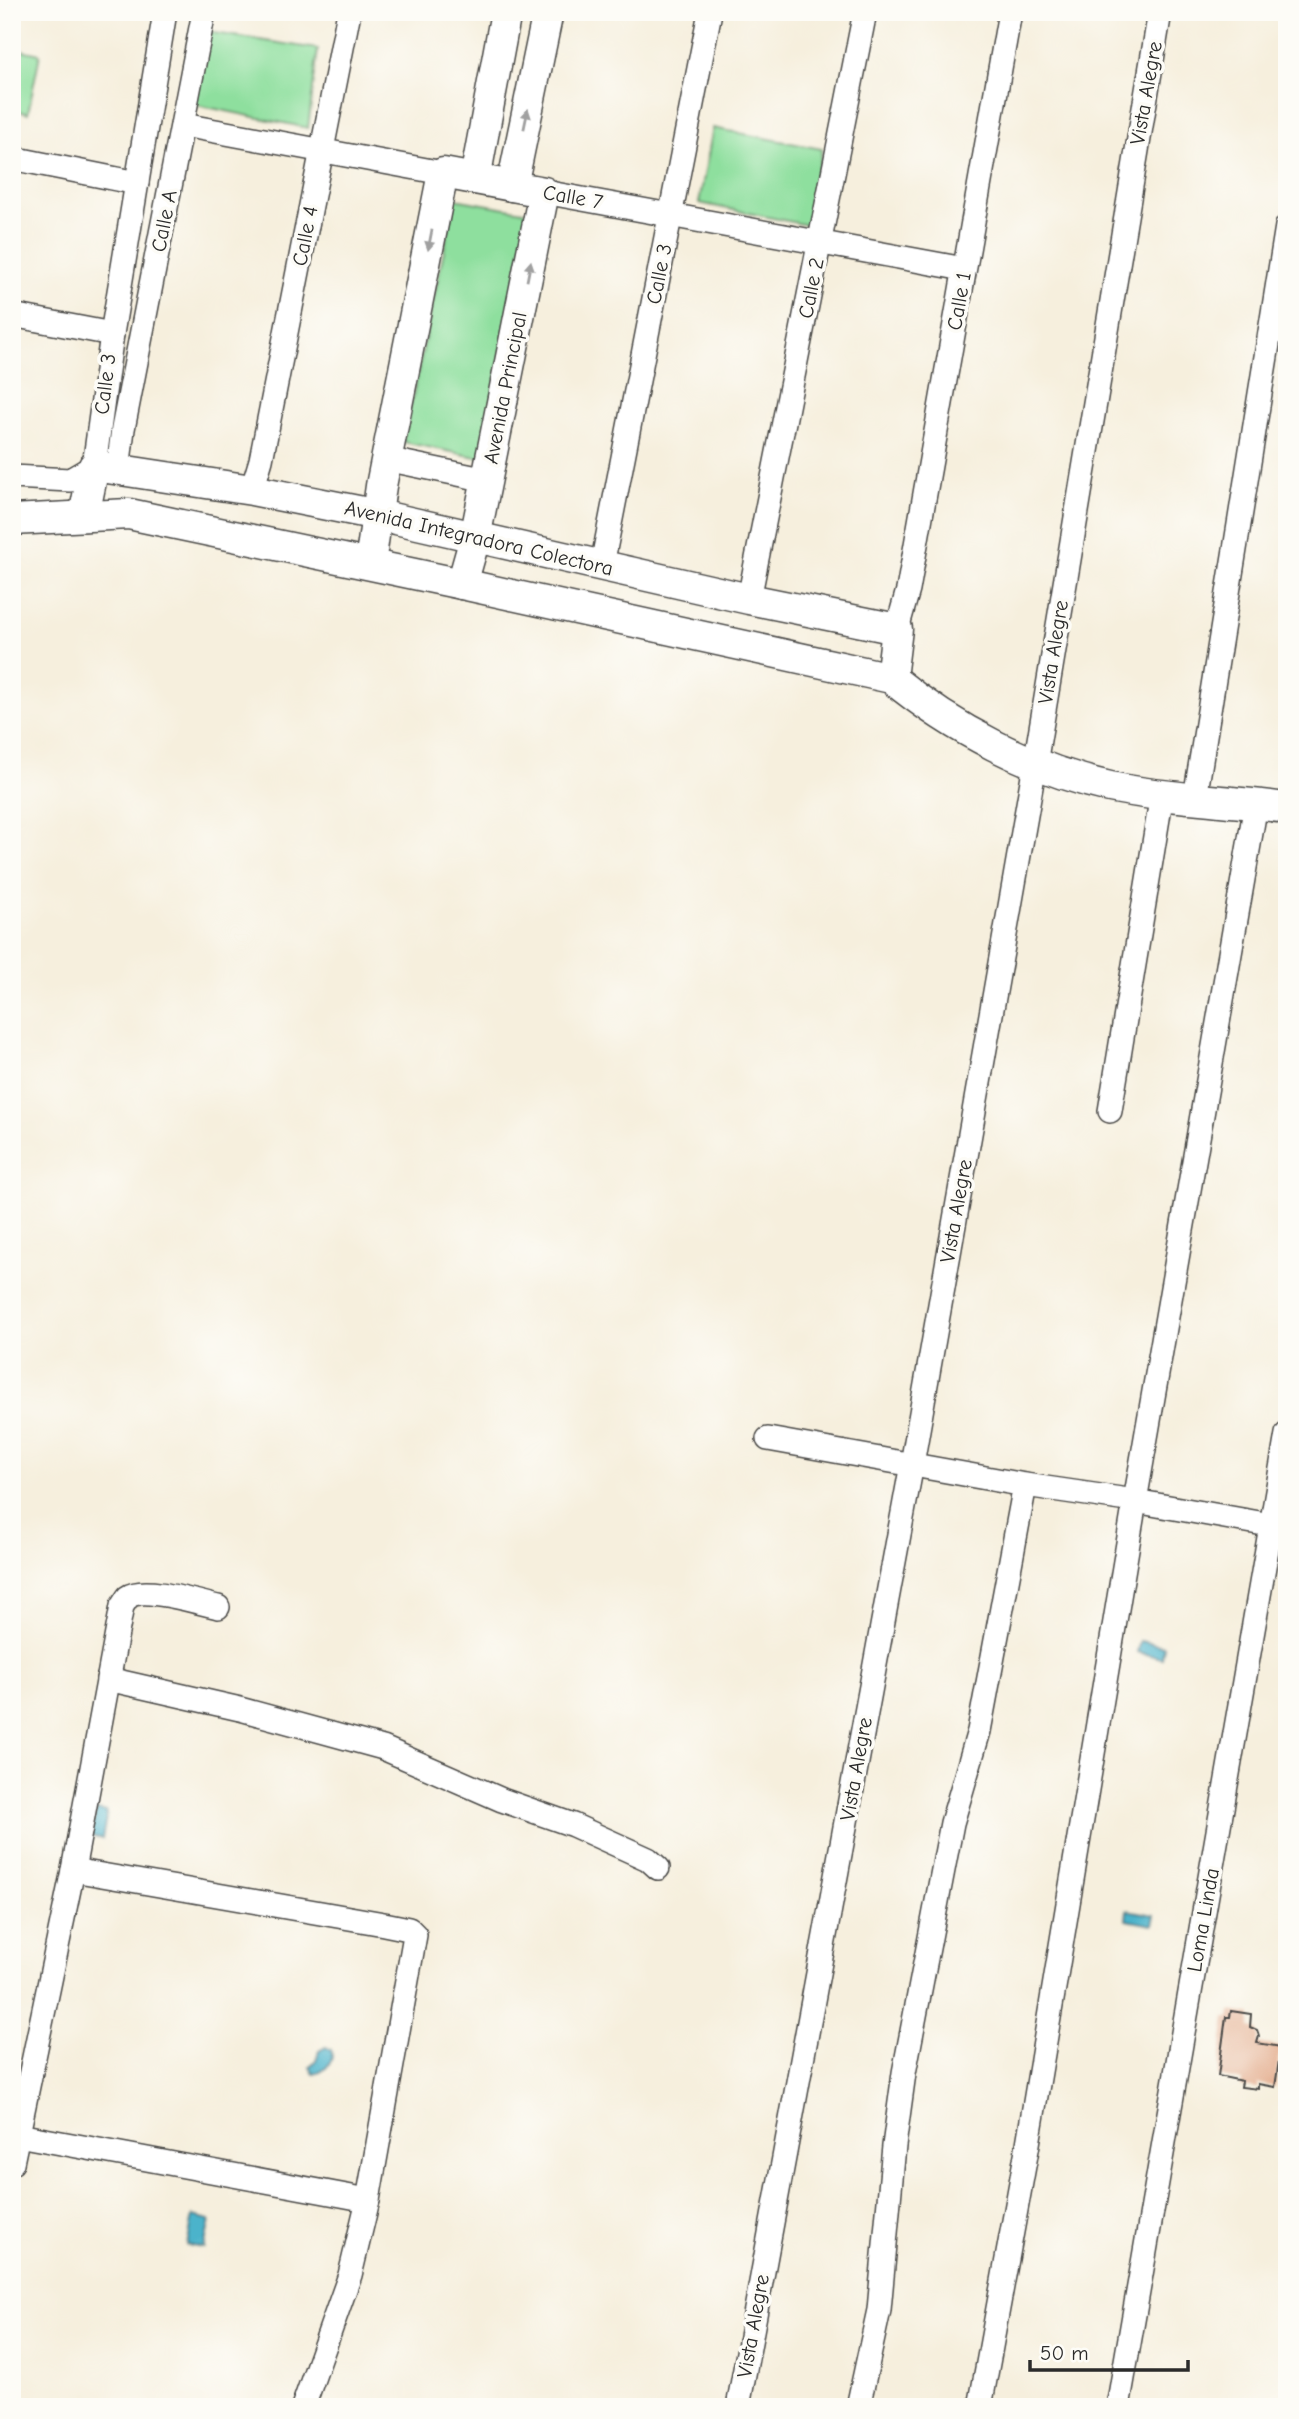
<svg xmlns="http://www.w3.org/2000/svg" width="1299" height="2419" font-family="'Comic Neue',sans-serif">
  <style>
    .green { fill: #8edf9e; stroke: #5c8564; stroke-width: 2 }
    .water { fill: #4cb3cb; stroke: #3c6f7b; stroke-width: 2 }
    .building { fill: #e3ab8b }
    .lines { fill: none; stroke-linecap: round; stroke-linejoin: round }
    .minor-casing { stroke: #494846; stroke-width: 26 }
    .tertiary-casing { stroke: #494846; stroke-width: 33 }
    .minor { stroke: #fff; stroke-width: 23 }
    .tertiary { stroke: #fff; stroke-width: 30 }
    .oneway { fill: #a0a0a0 }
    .labels { text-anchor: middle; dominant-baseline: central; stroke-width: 7; stroke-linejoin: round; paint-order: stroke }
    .street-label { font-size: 21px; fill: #2b2b2b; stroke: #fdfcf7 }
  </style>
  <rect width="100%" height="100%" fill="#fdfcf7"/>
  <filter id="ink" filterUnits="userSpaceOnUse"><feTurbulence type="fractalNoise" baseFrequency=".0143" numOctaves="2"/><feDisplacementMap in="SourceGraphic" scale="14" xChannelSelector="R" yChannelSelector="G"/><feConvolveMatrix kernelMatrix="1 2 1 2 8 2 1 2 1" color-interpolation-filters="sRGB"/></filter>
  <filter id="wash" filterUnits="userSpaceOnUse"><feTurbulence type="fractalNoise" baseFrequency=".00686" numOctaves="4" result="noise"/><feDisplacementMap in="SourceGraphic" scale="28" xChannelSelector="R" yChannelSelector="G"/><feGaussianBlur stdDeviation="1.57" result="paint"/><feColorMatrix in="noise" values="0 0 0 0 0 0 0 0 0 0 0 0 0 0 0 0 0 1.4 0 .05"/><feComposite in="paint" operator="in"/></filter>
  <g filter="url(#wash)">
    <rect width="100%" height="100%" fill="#f6efdd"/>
    <g class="green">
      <path d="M201,31L318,49L308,128L187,103Z"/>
      <path d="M12,48L40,54L28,113L12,110Z"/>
      <path d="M713,128L822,149L807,225L699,203Z"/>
      <path d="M455,199L529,212L481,458L403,442Z"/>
    </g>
    <g class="water">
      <path d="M1140,1641L1164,1646L1162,1658L1137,1652Z"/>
      <path d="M96,1810L107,1812L102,1839L91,1836Z"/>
      <path d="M1127,1910L1155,1915L1153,1925L1126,1920Z"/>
      <path d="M326,2047L331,2050C335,2061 325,2072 314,2074L310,2067L316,2060L319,2051Z"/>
      <path d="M193,2216L210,2220L204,2248L187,2245Z"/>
    </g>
    <g id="blocks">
      <path class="building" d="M1231,2011L1251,2014L1250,2027L1257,2030L1259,2036L1257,2043L1281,2047L1275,2087L1258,2084V2089L1241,2087L1242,2081L1218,2076L1226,2017H1230Z"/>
    </g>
  </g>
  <g filter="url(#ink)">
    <use href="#blocks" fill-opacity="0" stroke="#494846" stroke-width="2"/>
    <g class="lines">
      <g class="minor-casing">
        <g id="minor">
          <path d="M183,125L443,173"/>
          <path d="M12,158L137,183"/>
          <path d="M544,192L964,269"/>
          <path d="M12,315L112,334"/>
          <path d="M386,459L487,480"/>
          <path d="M118,470L123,429L204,12"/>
          <path d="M12,477L70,480L94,466L112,334L165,12"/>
          <path d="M252,490L261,460L349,12"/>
          <path d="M602,565L710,12"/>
          <path d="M749,599L865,12"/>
          <path d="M897,629L908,590L1010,12"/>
          <path d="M1195,798L1287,226"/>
          <path d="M1110,1111L1162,794"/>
          <path d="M768,1439L1025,1485L1135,1501L1287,1528"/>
          <path d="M108,1679L240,1709L383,1748L502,1800L573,1825L648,1859L658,1868"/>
          <path d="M73,1870L384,1924L409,1929L415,1935L368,2200L350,2275L303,2407"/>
          <path d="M18,2135L368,2200"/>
          <path d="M12,2163L73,1870L122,1606C123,1605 127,1598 128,1597C144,1585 199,1603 218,1607"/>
          <path d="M738,2407L912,1464L1035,764L1160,12"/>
          <path d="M858,2407L879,2310L894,2146L904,2073L952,1823L979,1731L1025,1485"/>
          <path d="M980,2407L1028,2144L1135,1501L1256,804"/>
          <path d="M1118,2407L1287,1434"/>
        </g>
      </g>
      <g class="tertiary-casing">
        <g id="tertiary">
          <path d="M475,179L506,12"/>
          <path d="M512,186L548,12"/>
          <path d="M84,516L94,466L252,490L378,515L749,599L897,629L891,678"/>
          <path d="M12,520L129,514L462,584L891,678C954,730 1030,769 1110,787C1168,799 1228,800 1287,808"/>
          <path d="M370,564L381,486L443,173L544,192L475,538L462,584"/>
        </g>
      </g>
      <use href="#minor" class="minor"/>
      <use href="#tertiary" class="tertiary"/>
    </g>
    <defs><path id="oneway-solid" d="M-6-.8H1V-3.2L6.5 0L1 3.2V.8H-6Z" transform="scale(1.75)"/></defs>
    <g class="oneway">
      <use href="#oneway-solid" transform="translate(526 119) rotate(-78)"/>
      <use href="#oneway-solid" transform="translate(430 240) rotate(101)"/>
      <use href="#oneway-solid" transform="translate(529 271) rotate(-79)"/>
    </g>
  </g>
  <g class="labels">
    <g class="street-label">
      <text transform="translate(1146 93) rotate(-80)">Vista Alegre</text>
      <text transform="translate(573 197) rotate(10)">Calle 7</text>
      <text transform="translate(164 221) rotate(-79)">Calle A</text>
      <text transform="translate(305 236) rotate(-79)">Calle 4</text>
      <text transform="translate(659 274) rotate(-79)">Calle 3</text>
      <text transform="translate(811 288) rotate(-79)">Calle 2</text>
      <text transform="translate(959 301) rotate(-80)">Calle 1</text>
      <text transform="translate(105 384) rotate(-83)">Calle 3</text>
      <text transform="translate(505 388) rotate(-79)">Avenida Principal</text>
      <text transform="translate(479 538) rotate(13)">Avenida Integradora Colectora</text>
      <text transform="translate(1053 652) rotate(-81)">Vista Alegre</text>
      <text transform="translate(956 1211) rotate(-80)">Vista Alegre</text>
      <text transform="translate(856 1769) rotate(-80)">Vista Alegre</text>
      <text transform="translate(1203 1920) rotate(-80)">Loma Linda</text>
      <text transform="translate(753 2326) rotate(-80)">Vista Alegre</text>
    </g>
  </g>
  <rect width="1299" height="2419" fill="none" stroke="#fdfcf7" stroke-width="42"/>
  <path d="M1030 2360v10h158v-10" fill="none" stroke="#2b2b2b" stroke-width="3.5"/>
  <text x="1040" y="2360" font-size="21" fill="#2b2b2b" stroke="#fdfcf7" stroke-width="5" paint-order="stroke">50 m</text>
</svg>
